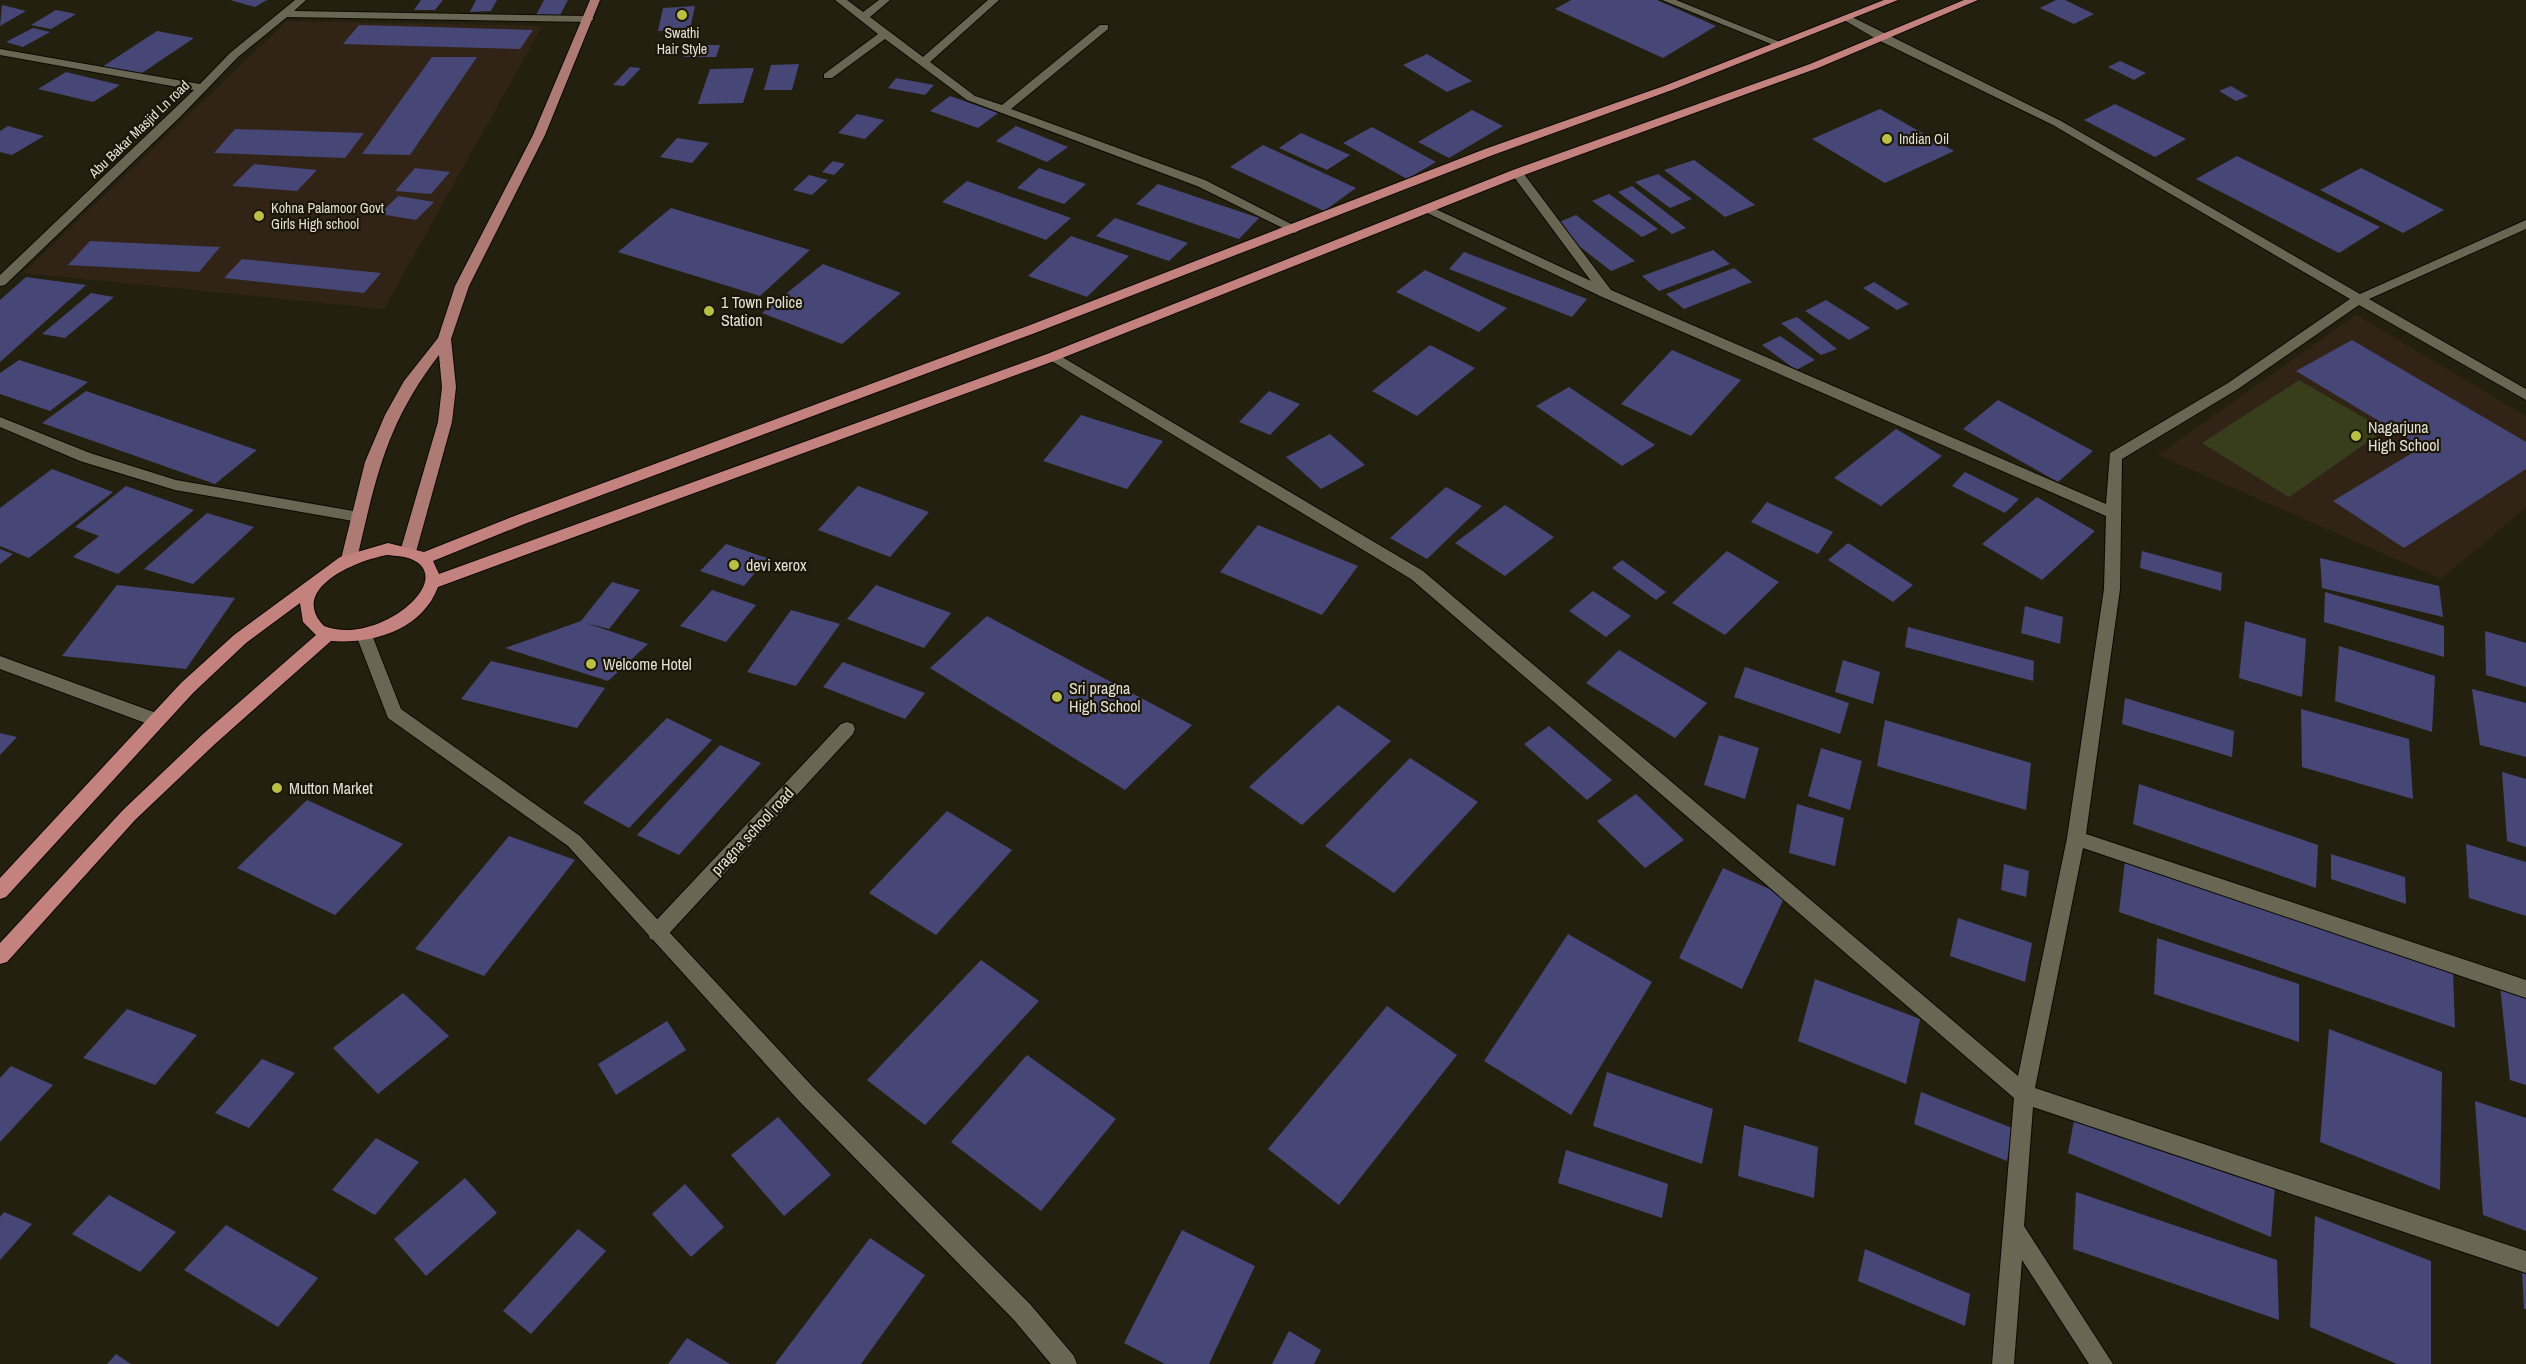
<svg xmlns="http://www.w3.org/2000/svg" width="2526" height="1364" font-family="'Archivo Narrow',sans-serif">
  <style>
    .education { fill: #312417 }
    .green { fill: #383d1b }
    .building { fill: #464677 }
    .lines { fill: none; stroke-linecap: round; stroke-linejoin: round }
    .minor-casing { stroke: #0d0900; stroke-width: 2 }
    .tertiary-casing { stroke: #0d0900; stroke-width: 2 }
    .primary-casing { stroke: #0d0900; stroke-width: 2 }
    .trunk-casing { stroke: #0d0900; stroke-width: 2 }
    .minor { fill: #6a6654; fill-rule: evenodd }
    .tertiary { fill: #6a6654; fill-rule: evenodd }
    .primary { fill: #ad7b74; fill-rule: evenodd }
    .trunk { fill: #c4827f; fill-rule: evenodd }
    .poi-dot { fill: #b9c046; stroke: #1b1607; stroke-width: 2 }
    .labels { text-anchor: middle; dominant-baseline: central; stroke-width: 4.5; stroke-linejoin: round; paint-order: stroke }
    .far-poi-label { font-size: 14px; fill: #e2dfd5; stroke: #1b1607; text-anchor: start }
    .far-street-label { font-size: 14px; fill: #e2dfd5; stroke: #1b1607 }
    .poi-label { font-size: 16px; fill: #e2dfd5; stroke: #1b1607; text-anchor: start }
    .street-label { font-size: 16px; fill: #e2dfd5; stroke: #1b1607 }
  </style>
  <rect width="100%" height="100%" fill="#242010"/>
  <g class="education">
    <path d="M287,21L542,26L384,309L23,273Z"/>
    <path d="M2356,315L2526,416V507L2441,579L2158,455Z"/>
  </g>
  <path class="green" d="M2299,380L2385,430L2289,497L2202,443Z"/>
  <g class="building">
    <path d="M230,0H267L255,7Z"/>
    <path d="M421,0H443L435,10H414Z"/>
    <path d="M476,0H497L491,11L470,12Z"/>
    <path d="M544,0H568L560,15H536Z"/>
    <path d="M1571,0H1657L1716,26L1663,58L1555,9Z"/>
    <path d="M2056,0H2065L2094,14L2074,24L2040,8Z"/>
    <path d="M2,5L26,11L0,26Z"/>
    <path d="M695,6L690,29L658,31L663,8Z"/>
    <path d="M56,10L76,14L51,29L31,25Z"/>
    <path d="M359,25L533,30L520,49L343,44Z"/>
    <path d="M33,28L50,32L23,47L6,42Z"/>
    <path d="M157,31L194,38L139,75L102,67Z"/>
    <path d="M688,45H720L716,57H684Z"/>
    <path d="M1427,54L1472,81L1447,92L1403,65Z"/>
    <path d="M432,57H477L410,155L362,154Z"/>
    <path d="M2120,61L2146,73L2134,80L2108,67Z"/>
    <path d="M799,64L792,90H764L771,65Z"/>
    <path d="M630,67L641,68L624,86L613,85Z"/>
    <path d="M754,68L743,103L698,104L710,69Z"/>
    <path d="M66,72L120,85L93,102L38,89Z"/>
    <path d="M896,78L934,85L925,95L888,88Z"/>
    <path d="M2231,86L2248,96L2236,101L2219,91Z"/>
    <path d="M950,96L998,113L978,128L930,111Z"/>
    <path d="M2115,104L2186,139L2155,157L2084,120Z"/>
    <path d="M1880,109L1954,151L1885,183L1812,139Z"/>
    <path d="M1472,110L1503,126L1449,158L1418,142Z"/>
    <path d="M857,114L884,120L865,139L838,133Z"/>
    <path d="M8,126L44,136L12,155L0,152V131Z"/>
    <path d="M1016,126L1068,147L1047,162L996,141Z"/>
    <path d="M1372,127L1436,162L1407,179L1343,143Z"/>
    <path d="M235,129L364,133L345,158L214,153Z"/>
    <path d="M1301,133L1350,155L1327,170L1279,148Z"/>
    <path d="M677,138L709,143L692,163L660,157Z"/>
    <path d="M1263,145L1356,188L1324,211L1230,167Z"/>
    <path d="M2237,156L2380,227L2339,253L2196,179Z"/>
    <path d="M1694,160L1755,205L1725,217L1664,170Z"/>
    <path d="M833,161L845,164L834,175L822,172Z"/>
    <path d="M254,164L317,170L297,191L232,186Z"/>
    <path d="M415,168L450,172L431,194L395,191Z"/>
    <path d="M1039,168L1086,184L1064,204L1017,188Z"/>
    <path d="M2361,168L2444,210L2403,233L2320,190Z"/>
    <path d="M1658,174L1692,199L1670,208L1635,182Z"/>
    <path d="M809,175L828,180L812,195L793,190Z"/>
    <path d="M967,181L1071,218L1046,240L942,202Z"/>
    <path d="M1158,184L1259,218L1239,239L1136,204Z"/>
    <path d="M1632,186L1686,228L1672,234L1618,192Z"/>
    <path d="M1609,194L1658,229L1642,237L1592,201Z"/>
    <path d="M398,196L434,202L416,220L380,214Z"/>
    <path d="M671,208L810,250L760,296L618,252Z"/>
    <path d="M1576,215L1635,261L1611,271L1552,225Z"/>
    <path d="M1115,218L1188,243L1169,261L1096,236Z"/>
    <path d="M1071,236L1129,256L1087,297L1028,276Z"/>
    <path d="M90,241L220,247L199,272L68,265Z"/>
    <path d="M1713,250L1730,264L1659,291L1642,276Z"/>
    <path d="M1464,252L1587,299L1572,317L1449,269Z"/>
    <path d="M242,259L381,273L364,293L224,278Z"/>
    <path d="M823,264L901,293L842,344L762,313Z"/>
    <path d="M1734,268L1752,282L1684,309L1666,294Z"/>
    <path d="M1425,270L1507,308L1479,332L1396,292Z"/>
    <path d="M26,277L86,285L0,362V300Z"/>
    <path d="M1874,282L1909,304L1897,310L1863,288Z"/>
    <path d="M91,293L114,297L65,338L42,334Z"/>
    <path d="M1826,300L1870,328L1849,340L1805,311Z"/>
    <path d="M1797,317L1837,349L1821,355L1781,323Z"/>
    <path d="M1780,336L1815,360L1796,370L1762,345Z"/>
    <path d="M2352,340L2526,442V469L2404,548L2333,501L2422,447L2296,371Z"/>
    <path d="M1430,345L1475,368L1417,416L1372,391Z"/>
    <path d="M1672,350L1741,380L1691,436L1621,404Z"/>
    <path d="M19,360L88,382L50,411L0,394V373Z"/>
    <path d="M1569,387L1655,445L1622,466L1536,406Z"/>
    <path d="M86,391L257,450L215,484L42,423Z"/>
    <path d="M1269,391L1300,404L1270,435L1239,422Z"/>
    <path d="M1998,400L2093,451L2058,482L1963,429Z"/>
    <path d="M1081,415L1163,441L1127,489L1043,461Z"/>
    <path d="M1896,429L1942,456L1881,506L1834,478Z"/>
    <path d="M1330,434L1365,465L1321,489L1286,457Z"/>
    <path d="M52,469L113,492L29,558L0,546V508Z"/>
    <path d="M1965,472L2019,499L2005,513L1952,486Z"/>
    <path d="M126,486L194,510L118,574L73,557L99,536L75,527Z"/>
    <path d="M858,486L929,512L890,557L818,530Z"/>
    <path d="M1446,487L1482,506L1427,559L1390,538Z"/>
    <path d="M2037,497L2095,531L2042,580L1982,544Z"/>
    <path d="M1767,502L1833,532L1818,554L1751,522Z"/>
    <path d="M1505,505L1554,537L1505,576L1455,543Z"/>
    <path d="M207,513L254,527L193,584L144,569Z"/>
    <path d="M1258,525L1358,566L1322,615L1220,572Z"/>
    <path d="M1848,543L1913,585L1893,602L1828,560Z"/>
    <path d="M726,544L767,558L744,586L700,571Z"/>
    <path d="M0,549L13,554L0,564Z"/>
    <path d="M1727,551L1779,582L1725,635L1672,603Z"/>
    <path d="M2142,551L2222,573L2221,591L2140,568Z"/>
    <path d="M2320,558L2439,586L2443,617L2322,588Z"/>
    <path d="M1622,560L1666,592L1656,600L1612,568Z"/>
    <path d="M612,582L640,590L609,629L586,623L648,644L608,681L505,648L581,621Z"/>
    <path d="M117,585L235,598L186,669L62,656Z"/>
    <path d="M876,585L951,613L924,648L847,619Z"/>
    <path d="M712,590L756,605L726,642L680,626Z"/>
    <path d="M1593,591L1631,616L1606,637L1569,611Z"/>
    <path d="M2325,592L2444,626V657L2324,622Z"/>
    <path d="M2025,606L2063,617L2060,644L2021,633Z"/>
    <path d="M791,610L840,624L796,686L747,672Z"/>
    <path d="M987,616L1192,725L1125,790L930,668Z"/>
    <path d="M2245,621L2306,639L2302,697L2239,678Z"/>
    <path d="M1908,627L2034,661L2033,681L1905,647Z"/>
    <path d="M2485,631L2526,643V687L2486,675Z"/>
    <path d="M2339,646L2435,676L2432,732L2335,701Z"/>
    <path d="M1619,650L1707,703L1675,738L1586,683Z"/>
    <path d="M1843,660L1880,672L1873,704L1835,692Z"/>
    <path d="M491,661L605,688L577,728L461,699Z"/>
    <path d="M843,662L925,693L905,719L823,687Z"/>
    <path d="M1745,667L1849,703L1840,734L1734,697Z"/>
    <path d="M2472,689L2526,703V757L2480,745Z"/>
    <path d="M2125,698L2234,731L2232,757L2122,724Z"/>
    <path d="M1338,705L1391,741L1302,825L1249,787Z"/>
    <path d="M2301,709L2409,739L2413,799L2302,767Z"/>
    <path d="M667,718L712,740L629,828L583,803Z"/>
    <path d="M1885,720L2031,763L2026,810L1877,766Z"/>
    <path d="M1549,726L1612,780L1587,800L1524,744Z"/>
    <path d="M0,733L17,737L0,755Z"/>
    <path d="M1719,735L1759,748L1745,799L1704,785Z"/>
    <path d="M720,745L761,763L679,855L637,835Z"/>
    <path d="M1821,748L1862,761L1850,810L1808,796Z"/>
    <path d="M1410,758L1478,802L1394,893L1325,846Z"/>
    <path d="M2502,772L2526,779V847L2507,841Z"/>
    <path d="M2139,784L2318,845L2316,888L2133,824Z"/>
    <path d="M1636,794L1684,840L1645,868L1597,821Z"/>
    <path d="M307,800L403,844L335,915L237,868Z"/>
    <path d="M1797,804L1844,818L1835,866L1789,853Z"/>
    <path d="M947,811L1012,850L936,935L869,893Z"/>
    <path d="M509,836L575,860L484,976L415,949Z"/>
    <path d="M2466,844L2526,862V916L2469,898Z"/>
    <path d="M2331,854L2405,877L2406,904L2331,879Z"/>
    <path d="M2125,861L2453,971L2455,1028L2119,912Z"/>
    <path d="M2004,864L2029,871L2026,897L2001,890Z"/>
    <path d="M1723,868L1785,896L1742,989L1679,958Z"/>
    <path d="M1958,918L2032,943L2025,982L1950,956Z"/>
    <path d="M1568,934L1652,982L1571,1115L1484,1061Z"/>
    <path d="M2157,938L2299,984V1042L2154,994Z"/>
    <path d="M981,960L1039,1001L925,1125L867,1080Z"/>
    <path d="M1815,979L1920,1019L1906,1084L1798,1041Z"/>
    <path d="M2500,986L2526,994V1085L2510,1080Z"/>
    <path d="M403,993L449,1036L378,1094L333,1048Z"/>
    <path d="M1387,1006L1457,1055L1339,1205L1268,1149Z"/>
    <path d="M127,1009L197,1035L155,1085L83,1058Z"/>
    <path d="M667,1021L686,1050L616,1095L598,1064Z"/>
    <path d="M2329,1029L2442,1072L2440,1190L2320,1142Z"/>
    <path d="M1027,1055L1116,1119L1041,1211L951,1142Z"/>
    <path d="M262,1059L295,1073L249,1128L215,1113Z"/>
    <path d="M11,1066L53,1085L0,1142V1078Z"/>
    <path d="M1607,1072L1713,1109L1702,1164L1593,1126Z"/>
    <path d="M1921,1092L2012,1128L2007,1161L1914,1124Z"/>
    <path d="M2475,1101L2526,1118V1231L2483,1215Z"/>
    <path d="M2077,1104L2275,1186L2271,1237L2068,1153Z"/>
    <path d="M778,1117L831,1175L784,1216L731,1155Z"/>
    <path d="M1744,1125L1818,1147L1814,1198L1738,1176Z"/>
    <path d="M376,1138L419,1162L375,1215L332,1190Z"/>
    <path d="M1566,1150L1668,1184L1662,1218L1558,1183Z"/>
    <path d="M465,1178L497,1213L426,1276L394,1239Z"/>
    <path d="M685,1184L724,1227L691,1257L652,1214Z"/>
    <path d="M2076,1192L2277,1260L2279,1320L2073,1249Z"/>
    <path d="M109,1195L176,1232L140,1272L72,1234Z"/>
    <path d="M4,1212L32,1224L0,1260V1217Z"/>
    <path d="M2315,1216L2431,1261V1364H2397L2310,1327Z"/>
    <path d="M226,1225L318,1278L278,1327L184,1270Z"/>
    <path d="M578,1229L606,1251L531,1334L503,1311Z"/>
    <path d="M1182,1230L1255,1266L1209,1364H1165L1124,1343Z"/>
    <path d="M870,1238L925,1275L861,1364H775Z"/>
    <path d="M1865,1249L1970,1294L1965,1326L1858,1281Z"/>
    <path d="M2522,1270L2526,1272V1309H2524Z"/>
    <path d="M1289,1331L1321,1350L1314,1364H1272Z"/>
    <path d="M687,1338L730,1364H668Z"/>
    <path d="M116,1354L131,1364H107Z"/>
  </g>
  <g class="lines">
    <g class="minor-casing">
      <g id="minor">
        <path d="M295,0H306L294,11L589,16L594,19L589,22L287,17L238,57L180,117L5,285L0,286V275L194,90L0,55V49L200,84L230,53Z"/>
        <path d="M835,0H847L863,12L879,0H890L870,17L923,57L988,0H999L930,62L975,96L1002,105L1100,25H1108V29L1011,109L1205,180L1301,229L1295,233L1291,232L1197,186L967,100L885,39L832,78H824V74L878,34Z"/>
        <path d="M1662,0H1676L1785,44L1776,46Z"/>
        <path d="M1848,15L2061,121L2360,294L2526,220V229L2369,299L2526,389V400L2359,305L2238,389L2122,459L2120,589L2086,834L2526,980V998L2083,848L2035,1088L2526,1251V1273L2033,1107L2024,1226L2113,1364H2089L2022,1260L2014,1364H1992L2014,1098L1411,579L1045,357L1052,353L1057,354L1423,571L2018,1076L2067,838L2104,589L2106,516L1600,296L1419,209L1425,205L1429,206L1591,281L1511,173L1521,170L1611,290L2106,504L2110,453L2228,383L2350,299L2053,125L1878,40L1844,20V16Z"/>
        <path d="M0,417L90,453L176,480L359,512L367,517L359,522L175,490L80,461L0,427Z"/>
        <path d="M0,656L162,715L164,720L162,725L156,727L0,669Z"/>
        <path d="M847,722L853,724L855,729L853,734L664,939L657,941L650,939L648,933L650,927L841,724Z"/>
      </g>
    </g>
    <g class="tertiary-casing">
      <path id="tertiary" d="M364,629L372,635L401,709L580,836L813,1087L1030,1304L1074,1356L1077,1364H1051L1014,1320L799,1101L568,846L388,718L356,635Z"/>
    </g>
    <g class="primary-casing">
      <path id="primary" d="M590,0H600L545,135L469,286L451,339L456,387L452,422L416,552L408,558L400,552L438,422L442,387L439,355C386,424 376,477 357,559L349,565L344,563L341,559L365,462L385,415L404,381L438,338L455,286L533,135Z"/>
    </g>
    <g class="trunk-casing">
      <path id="trunk" d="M1884,0H1898L1672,90L1493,155L1035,333L527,523L433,561L439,574L1047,354L1513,170L1810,64L1964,0H1978L1818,68L1521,176L1057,360L438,587C422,630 373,644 331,641L215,744L135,820L7,962L0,964V943L123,810L203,734L316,635L303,622L300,603L246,643L193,693L6,897L0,899V878L181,683L234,635L340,557L388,543L424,552L517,515L1025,327L1485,149L1664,86ZM388,555C395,556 404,556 411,559C459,579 377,647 324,626C287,588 360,559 388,555Z"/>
    </g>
    <use href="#minor" class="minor"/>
    <use href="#tertiary" class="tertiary"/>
    <use href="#primary" class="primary"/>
    <use href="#trunk" class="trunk"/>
  </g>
  <g class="poi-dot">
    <circle cx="682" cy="15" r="6"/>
    <circle cx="1887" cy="139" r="6"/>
    <circle cx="259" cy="216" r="6"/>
    <circle cx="709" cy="311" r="6"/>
    <circle cx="2356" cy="436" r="6"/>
    <circle cx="734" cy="565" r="6"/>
    <circle cx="591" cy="664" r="6"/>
    <circle cx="1057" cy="697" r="6"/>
    <circle cx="277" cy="788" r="6"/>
  </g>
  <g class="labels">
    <g class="far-poi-label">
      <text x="682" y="33" text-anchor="middle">Swathi<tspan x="682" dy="16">Hair Style</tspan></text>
      <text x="1899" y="139">Indian Oil</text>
      <text x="271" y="208">Kohna Palamoor Govt<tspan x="271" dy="16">Girls High school</tspan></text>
    </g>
    <g class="far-street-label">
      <text transform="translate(139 129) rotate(-44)">Abu Bakar Masjid Ln road</text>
    </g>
    <g class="poi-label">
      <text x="721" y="302">1 Town Police<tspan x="721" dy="18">Station</tspan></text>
      <text x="2368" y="427">Nagarjuna<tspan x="2368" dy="18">High School</tspan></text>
      <text x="746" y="565">devi xerox</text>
      <text x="603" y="664">Welcome Hotel</text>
      <text x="1069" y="688">Sri pragna<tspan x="1069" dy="18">High School</tspan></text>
      <text x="289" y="788">Mutton Market</text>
    </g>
    <g class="street-label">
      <text transform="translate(752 831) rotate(-47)">pragna school road</text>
    </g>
  </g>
</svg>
